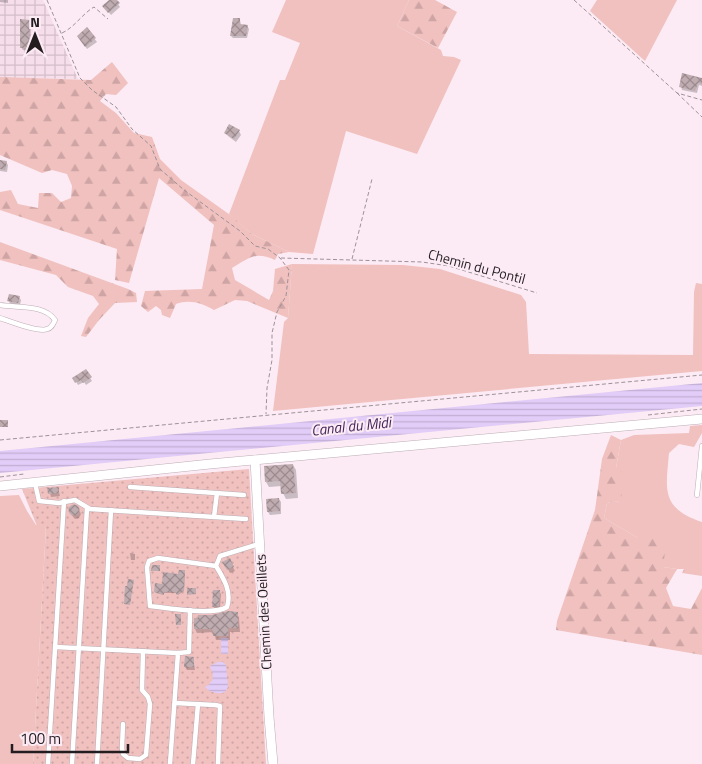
<svg xmlns="http://www.w3.org/2000/svg" width="702" height="764" font-family="'Titillium Web',sans-serif">
  <style>
    .industrial { fill: url(#industrial-grid) }
    .grass { fill: #f0c1bf }
    .forest { fill: url(#forest-firs) }
    .park { fill: url(#park-dots) }
    .water { fill: url(#water-rules) }
    .shadow { fill: #0003 }
    .building { fill: url(#building-cross-hatch) }
    .lines { fill: none; stroke-linecap: round; stroke-linejoin: round }
    .lane-casing { stroke: #bdadb5; stroke-width: 5.5 }
    .street-casing { stroke: #bdadb5; stroke-width: 10 }
    .path { stroke: #9d9198; stroke-width: 1; stroke-dasharray: 4 2.5; stroke-linecap: butt }
    .lane { stroke: #fff; stroke-width: 4.5 }
    .street { stroke: #fff; stroke-width: 9 }
    .labels { text-anchor: middle; dominant-baseline: central; stroke-width: 4; stroke-linejoin: round; paint-order: stroke }
    .street-label { font-size: 14px; fill: #231d20; stroke: #fcebf4 }
    .water-label { font-size: 15px; font-style: italic; fill: #43275b; stroke: #fcebf4 }
  </style>
  <defs>
    <pattern id="industrial-grid" width="8" height="8" patternUnits="userSpaceOnUse" patternTransform="scale(1.25)"><rect width="8" height="8" fill="#f7deeb"/><path d="M0 4h8M4 0v8" fill="none" stroke="#d3bec9"/></pattern>
    <pattern id="forest-firs" width="22" height="20" patternUnits="userSpaceOnUse" patternTransform="scale(1.25)"><rect width="22" height="20" fill="#f0c1bf"/><path d="M5 1l3.5 6h-7zM16 11l3.5 6h-7z" fill="#cea5a4"/></pattern>
    <pattern id="park-dots" width="8" height="8" patternUnits="userSpaceOnUse" patternTransform="scale(1.25)"><rect width="8" height="8" fill="#f0c1bf"/><path d="M2 2h.1M6 6h.1" fill="none" stroke="#cea5a4" stroke-width="1.8" stroke-linecap="round"/></pattern>
    <pattern id="water-rules" width="6" height="5" patternUnits="userSpaceOnUse" patternTransform="scale(1.25)"><rect width="6" height="5" fill="#e2ccf8"/><path d="M0 2.5h6" fill="none" stroke="#c2afd4"/></pattern>
    <pattern id="building-cross-hatch" width="8" height="8" patternUnits="userSpaceOnUse" patternTransform="scale(1.25)"><rect width="8" height="8" fill="#bfacb0"/><path d="M0 0l8 8M0 8l8-8" fill="none" stroke="#9b8b8f"/></pattern>
  </defs>
  <rect width="100%" height="100%" fill="#fcebf4"/>
  <path class="industrial" d="M0,0H43L78,79L0,78Z"/>
  <g class="grass">
    <path d="M286,0H409L397,26L441,50L443,56L454,57L461,60L417,154L346,131L313,254L289,252L250,233L229,214L280,80H285L300,43L272,32Z"/>
    <path d="M597,0H677L645,61L590,11Z"/>
    <path d="M292,264L403,265L440,269L521,295L526,302L529,354L693,355L694,292L696,283L702,284V371L273,411L284,322L288,318Z"/>
    <path d="M702,425V433L694,447L679,444L669,453C666,489 660,508 702,522V569H677L663,567L638,538L604,518L607,503L620,501L616,468L621,440L634,435L689,433L690,426Z"/>
    <path d="M19,495L27,511L36,525L46,526L33,764H0V496Z"/>
  </g>
  <g class="forest">
    <path d="M409,0H435L457,12L438,48L397,26Z"/>
    <path d="M112,62L128,83L116,95L106,94L100,101L116,113L134,133L152,137L160,159L181,180L233,217L250,233L289,252L278,254L275,260C255,251 249,258 232,268L235,280L269,300L273,291L275,269L292,264L288,318L247,301L235,300L214,310C202,303 189,299 176,304L170,318L162,315L161,310L156,306L148,312L141,306L145,291L202,289L214,225L159,178L129,283L115,280L117,249L0,210V192L11,190L18,204L38,208L39,193H52L61,202L71,198L72,186L67,174L52,170L42,173L0,155V77L91,80Z"/>
    <path d="M0,242L128,289L136,293L137,302L115,303L99,320L86,337L81,336L88,318L99,304L93,296L68,287L56,275L0,260Z"/>
    <path d="M611,435L621,440L616,468L624,473L621,501L607,503L604,518L638,538L656,536L665,552L663,567L677,569L666,588L673,606L691,609L702,588V655L556,630L557,621L595,510L602,459Z"/>
    <path d="M684,569H702V576L682,573Z"/>
  </g>
  <path class="park" d="M249,469L266,764H33L46,527L37,526L22,489Z"/>
  <g class="water">
    <path d="M702,383V406L0,473V451Z"/>
    <rect x="221" y="638" width="7" height="16"/>
    <path d="M218,662H223L226,665L228,687L225,692C219,695 209,692 205,687L210,684V682L212,681C214,674 212,672 210,666Z"/>
  </g>
  <g class="shadow">
    <path d="M0,0H8V3L0,2Z"/>
    <path d="M111,0H115L120,7L111,15L106,9Z"/>
    <path d="M240,20L241,25L247,26L249,29L247,38H233L231,36Z"/>
    <path d="M29,21L31,24L30,51L23,50L21,47Z"/>
    <path d="M87,29L97,42L87,49L80,39Z"/>
    <path d="M702,79V86L699,85L697,93L682,90L681,86Z"/>
    <path d="M239,131L241,135L236,142L228,136L226,133Z"/>
    <path d="M0,161L6,162L8,165L7,172L0,171Z"/>
    <path d="M19,297L21,300L20,305L10,304L9,301Z"/>
    <path d="M86,371L92,381L86,385L84,382L78,385L74,378Z"/>
    <path d="M293,465L296,470L298,498L286,499L283,493L282,486L269,487L266,482Z"/>
    <path d="M58,488L60,496L51,497L49,489Z"/>
    <path d="M279,499L281,502V514L270,515L268,512Z"/>
    <path d="M74,506L80,512L81,514L79,518L75,519L69,512L70,507Z"/>
    <path d="M130,553L135,554V560H131Z"/>
    <path d="M229,560L235,571L230,573L224,562Z"/>
    <path d="M185,571L184,591L178,595L177,593H164V595L156,593L155,592Z"/>
    <path d="M219,591L221,594L220,608L215,609L213,606Z"/>
    <path d="M237,613L239,618L240,632H230V640H216L214,632L197,633L195,629Z"/>
    <path d="M193,658L195,670H187L185,667Z"/>
  </g>
  <g class="building">
    <path d="M109,0H117L120,3L108,13L102,6Z"/>
    <path d="M233,18H240V24L248,25L246,36H230Z"/>
    <path d="M20,19L30,20L29,48H20Z"/>
    <path d="M87,27L96,38L85,47L77,36Z"/>
    <path d="M682,73L702,78V84L698,83L695,91L679,87Z"/>
    <path d="M229,124L240,130L234,139L224,133Z"/>
    <path d="M0,160L7,161L5,170L0,169Z"/>
    <path d="M9,294L20,296L18,303L7,301Z"/>
    <path d="M86,369L92,377L83,383L81,380L75,383L72,378Z"/>
    <rect x="0" y="420" width="8" height="7"/>
    <path d="M293,464L296,493L281,494L280,481L265,482L264,466Z"/>
    <path d="M59,487V493L48,494L47,488Z"/>
    <path d="M279,498L280,511L267,512L266,499Z"/>
    <circle cx="74" cy="510" r="5.5"/>
    <path d="M230,558L234,567L227,570L222,562Z"/>
    <path d="M152,565H160V571H151Z"/>
    <path d="M179,570H185L184,590L177,595L175,592H164V595L154,592L155,583L162,584L163,572L178,574Z"/>
    <path d="M128,579L134,580L130,605L124,604L125,586H127Z"/>
    <path d="M187,588H196V594L187,595Z"/>
    <path d="M213,590H220L219,606L212,607Z"/>
    <path d="M228,611L238,612V628H228V636H213L212,629H194V618H198V615H212Z"/>
    <path d="M175,614H181V625H176Z"/>
    <path d="M185,656L194,657V667H184Z"/>
  </g>
  <g class="lines">
    <g class="lane-casing">
      <g id="lane">
        <path d="M0,305C17,308 44,304 55,320C53,324 52,328 47,329C39,333 9,321 0,318"/>
        <path d="M35,483L39,501L59,503L75,500L90,509L246,519"/>
        <path d="M130,487L244,495"/>
        <path d="M697,495L702,446"/>
        <path d="M214,517L217,493"/>
        <path d="M216,566C224,579 232,592 227,607C213,616 168,608 150,606L147,567L149,561L158,558L216,566L220,556L259,544"/>
        <path d="M55,647L178,653"/>
        <path d="M175,703L215,705L220,706L218,764"/>
        <path d="M123,724L122,748L123,754L128,758L140,759L146,755L150,704L148,697L142,690L143,651"/>
        <path d="M48,764L64,501"/>
        <path d="M72,764L87,508"/>
        <path d="M97,764L111,510"/>
        <path d="M170,764L178,653L189,652L190,610"/>
        <path d="M193,764L198,704"/>
      </g>
    </g>
    <g class="street-casing">
      <g id="street">
        <path d="M255,460L269,717L273,764"/>
        <path d="M0,486L210,464L702,419"/>
      </g>
    </g>
    <g class="path">
      <path d="M47,0L80,78L92,90L116,107L132,129L151,146L160,169L184,190L240,231L255,246L268,249L280,258L289,270L286,296L277,312L272,333V360L267,388L266,414"/>
      <path d="M574,0L677,93L702,100"/>
      <path d="M62,33C75,27 82,14 94,7L108,19"/>
      <path d="M677,93L702,117"/>
      <path d="M281,258L422,262L449,266L537,293"/>
      <path d="M352,259L372,179"/>
      <path d="M648,415L702,409"/>
      <path d="M0,440L702,375"/>
      <path d="M0,477L24,474"/>
    </g>
    <use href="#lane" class="lane"/>
    <use href="#street" class="street"/>
  </g>
  <g class="labels">
    <g class="street-label">
      <text transform="translate(477 266) rotate(15)">Chemin du Pontil</text>
      <text transform="translate(263 612) rotate(-93)">Chemin des Oeillets</text>
    </g>
    <g class="water-label">
      <text transform="translate(351 426) rotate(-6)">Canal du Midi</text>
    </g>
  </g>
  <g transform="translate(35 35)" stroke="#fcebf4" stroke-width="4" paint-order="stroke">
  <path d="M0-4L9 19L0 12L-9 19Z" fill="#231d20"/>
  <text y="-8" font-size="14" font-weight="bold" text-anchor="middle" fill="#231d20">N</text>
  </g>
  <path d="M12 744v8h116v-8" fill="none" stroke="#231d20" stroke-width="2.5"/>
  <text x="20" y="744" font-size="15" fill="#231d20" stroke="#fcebf4" stroke-width="4" paint-order="stroke">100 m</text>
</svg>
